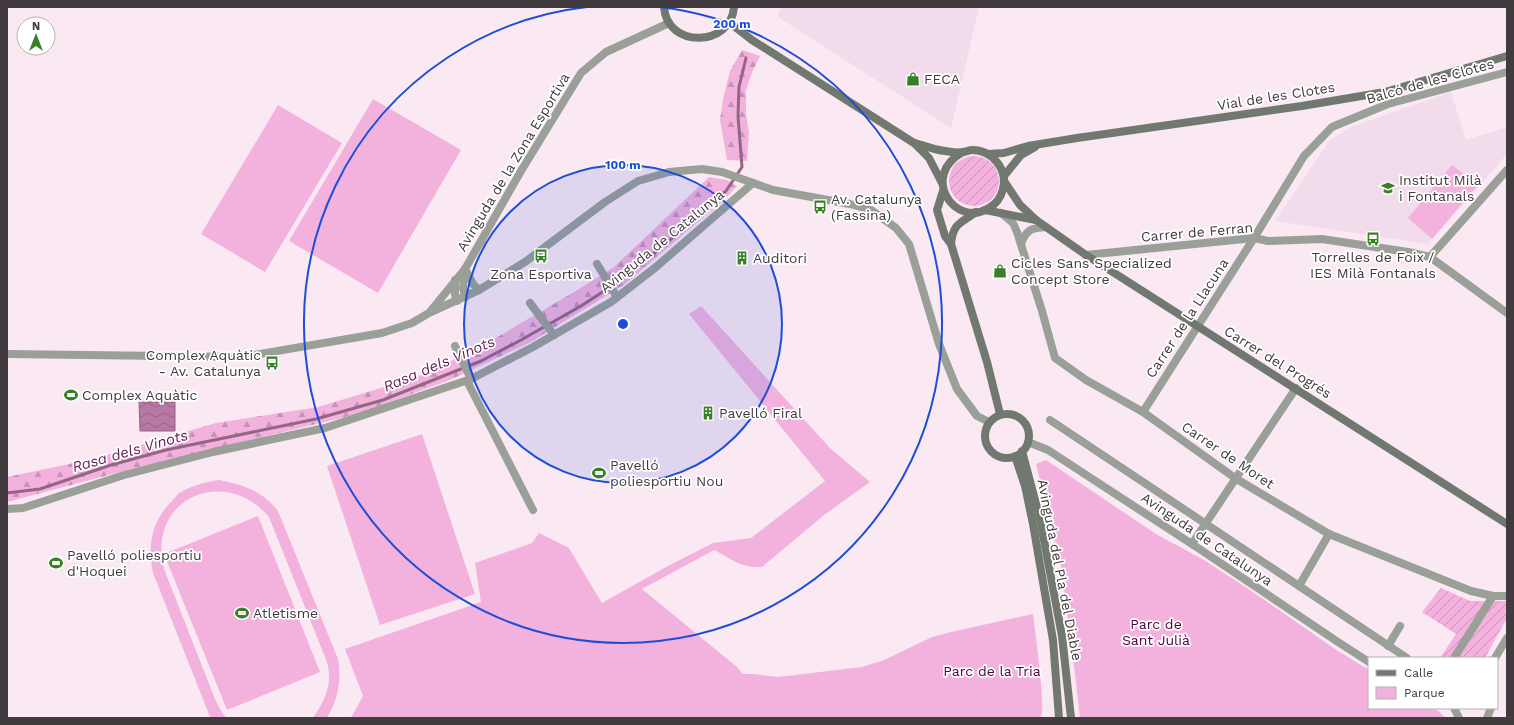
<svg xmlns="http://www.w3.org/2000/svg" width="1514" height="725" font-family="'Work Sans',sans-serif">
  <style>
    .built { fill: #f2dbea }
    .green { fill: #f3b2de }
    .forest { fill: url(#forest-firs) }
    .garden { fill: url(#garden-furrows) }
    .water { fill: url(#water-waves); stroke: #946585 }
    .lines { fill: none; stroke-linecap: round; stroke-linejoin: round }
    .stream { stroke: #946585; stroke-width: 3 }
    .street { stroke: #9a9f98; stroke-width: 8 }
    .secondary { stroke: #717870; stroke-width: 8 }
    .ring { fill: none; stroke: #1d4ed8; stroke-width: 2 }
    .labels { text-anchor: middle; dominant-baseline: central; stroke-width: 3.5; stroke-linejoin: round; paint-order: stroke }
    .poi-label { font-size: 14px; fill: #413a3e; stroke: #fff; text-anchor: start }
    .street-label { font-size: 14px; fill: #413a3e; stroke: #fff }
    .park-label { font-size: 14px; fill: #4e003e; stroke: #fff }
    .water-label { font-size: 15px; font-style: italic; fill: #651953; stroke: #fff }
    .centre { fill: #1d4ed8; stroke: #fff; stroke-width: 2 }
    .ring-label { font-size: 12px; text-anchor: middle; font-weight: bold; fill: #1d4ed8; stroke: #fff; stroke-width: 3.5; stroke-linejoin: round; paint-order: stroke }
  </style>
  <defs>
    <pattern id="forest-firs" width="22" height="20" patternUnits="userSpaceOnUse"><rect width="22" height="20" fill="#f3b2de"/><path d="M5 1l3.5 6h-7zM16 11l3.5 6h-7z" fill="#c692b5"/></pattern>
    <pattern id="garden-furrows" width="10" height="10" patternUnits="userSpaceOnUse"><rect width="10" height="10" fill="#f3b2de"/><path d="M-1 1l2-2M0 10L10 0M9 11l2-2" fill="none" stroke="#c692b5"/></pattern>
    <pattern id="water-waves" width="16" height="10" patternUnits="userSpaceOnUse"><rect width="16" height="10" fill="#b878a4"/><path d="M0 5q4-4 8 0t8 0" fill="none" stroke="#976387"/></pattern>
  </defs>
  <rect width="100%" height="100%" fill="#fae9f3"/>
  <g class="built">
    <path d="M781,7H979L951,128L778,17Z"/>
    <path d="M1451,92L1466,140L1507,127V154L1428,244L1275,221L1330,140L1351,127Z"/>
  </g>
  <g class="green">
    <path d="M373,99L461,150L378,293L289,241Z"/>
    <path d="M278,105L342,143L265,272L201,234Z"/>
    <path d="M1452,165L1478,185L1432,239L1408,218Z"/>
    <path d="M701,306L830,448L870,482L824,515L762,567C740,568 732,559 714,550L642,589L737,667L743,674H755L778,677L862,667L884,660L932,637L951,632L1033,614C1035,631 1046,707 1041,717L1037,718H351L363,696L345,649L481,602L475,563L532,543L539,533L569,548L602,603L666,567L713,543L751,538L825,481L689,314Z"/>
    <path d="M422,434L475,594L380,625L327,466Z"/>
    <path d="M1046,460L1156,534L1204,560L1253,592L1335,649L1369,670V708H1432L1440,712L1445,718H1080L1075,674L1061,566L1036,464Z"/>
    <path d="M219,480C242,484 264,492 278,511L338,659C342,679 338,700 327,718H313C325,700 333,684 327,662L269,517C225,465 146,498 164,569L215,699L220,709L226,718H211L210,717L153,573C147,546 152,520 172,501C175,498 177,494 181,492C193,485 206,482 219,480Z"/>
    <path d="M258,516L320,672L227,710L164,554Z"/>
  </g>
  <g class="forest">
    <path d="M742,50L760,56L753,70L746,90V114L749,132L747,161L727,160L720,120L723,99L730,71Z"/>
    <path d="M709,177L727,180L737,186L728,196L625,284L531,342L450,380L357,414L120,472L7,502V477L93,459L216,423L318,407L417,377L484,345L579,289L614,267Z"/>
  </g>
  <g class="garden">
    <circle cx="974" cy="181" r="25"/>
    <path d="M1441,588L1470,601H1507V618L1485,658H1440L1456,634L1422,612Z"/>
  </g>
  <path class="water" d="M139,402H175V431H140Z"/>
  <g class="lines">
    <path class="stream" d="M7,493L40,489L111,465L166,450L316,419L383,400L481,361L521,340L581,306L624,278L668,242L696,215L726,191L742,167L738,116L739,87L746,58"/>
    <g class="street">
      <path d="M1001,213L1013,223L1017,232L1042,311L1055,358L1086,380L1143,412L1235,478L1329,534L1471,591L1493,596H1507"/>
      <path d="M1021,244C1026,229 1032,228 1046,227"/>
      <path d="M1086,255L1254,238L1268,241L1322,239L1408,252L1430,257L1507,313"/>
      <path d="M1430,257L1507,170"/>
      <path d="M597,264L617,297"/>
      <path d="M465,269L473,284L479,290"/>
      <path d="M455,280V295L457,301"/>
      <path d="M465,297L463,288L465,269"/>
      <path d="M530,303L554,335"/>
      <path d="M431,312L479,290L525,262L605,202L638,181L669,172L702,169L722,172L773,190L850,204L871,210L896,228L909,244L939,344L957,389L977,416L989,422"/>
      <path d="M455,346L471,379"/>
      <path d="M7,354L242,357L382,333L412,323L429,313L465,269L521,171L581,73L606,52L669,23"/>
      <path d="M467,381L533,510"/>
      <path d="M1143,412L1254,238L1304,156L1332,127L1388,104L1507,72"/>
      <path d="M1050,420L1407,658"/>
      <path d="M1028,442L1048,450L1201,550L1338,642L1369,662"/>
      <path d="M7,509L23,508L124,475L213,452L325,428L471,379L533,347L611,302L656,267L753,183"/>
      <path d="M1192,544L1296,388"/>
      <path d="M1299,586L1329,534"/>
      <path d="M1388,646L1400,626"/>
      <path d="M1454,658L1493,596"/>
      <path d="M1495,658L1507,638"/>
      <path d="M1454,708L1459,718"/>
      <path d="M1487,718L1491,708"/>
    </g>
    <g class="secondary">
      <path d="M664,7C667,49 731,47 734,7"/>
      <path d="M729,22L752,40L914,143L929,158L942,183"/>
      <path d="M915,143C925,146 935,150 945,151C950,152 957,153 963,152C966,152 969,150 972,150C992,150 1008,169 1003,189C1001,197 996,204 989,208C955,229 919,176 963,152"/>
      <path d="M988,154L1004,153L1028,146L1077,138L1302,106L1385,92L1507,56"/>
      <path d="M1004,176L1021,155L1035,147"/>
      <path d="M1004,181L1020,205L1036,220L1086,255L1507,524"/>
      <path d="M943,191L937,210L945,236L951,244"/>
      <path d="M985,210L1036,220"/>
      <path d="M976,212C960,224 953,223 951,244L987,362L1000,414"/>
      <circle cx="1007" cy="436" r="22"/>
      <path d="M1022,451L1040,519L1062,636L1071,718"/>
      <path d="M1015,456L1025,486L1033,524L1053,640L1059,718"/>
    </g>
  </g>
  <circle cx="623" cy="324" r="159" fill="#1d4ed8" fill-opacity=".12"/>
  <g class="ring">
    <circle cx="623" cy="324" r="159"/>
    <path d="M659 7A319 319 0 1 1 587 7"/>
  </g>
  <defs>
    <g id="shop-bare" transform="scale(1.08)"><path d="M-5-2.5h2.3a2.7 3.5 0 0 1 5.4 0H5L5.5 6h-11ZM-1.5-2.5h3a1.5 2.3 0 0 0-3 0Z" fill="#388025" stroke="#fff" stroke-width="2.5" paint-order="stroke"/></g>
    <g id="school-bare" transform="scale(1.08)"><path d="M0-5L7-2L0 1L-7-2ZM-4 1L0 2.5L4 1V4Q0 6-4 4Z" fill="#388025" stroke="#fff" stroke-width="2.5" paint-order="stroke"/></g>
    <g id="bus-bare" transform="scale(1.08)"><path d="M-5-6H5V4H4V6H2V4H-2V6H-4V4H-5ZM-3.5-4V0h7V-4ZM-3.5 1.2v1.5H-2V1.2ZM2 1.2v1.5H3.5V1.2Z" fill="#388025" stroke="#fff" stroke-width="2.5" paint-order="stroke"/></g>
    <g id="building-bare" transform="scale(1.08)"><path d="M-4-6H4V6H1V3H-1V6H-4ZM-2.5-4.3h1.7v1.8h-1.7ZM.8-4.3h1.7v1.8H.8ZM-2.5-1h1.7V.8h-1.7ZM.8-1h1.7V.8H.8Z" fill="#388025" stroke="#fff" stroke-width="2.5" paint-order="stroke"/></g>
    <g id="stadium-bare" transform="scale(1.08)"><path d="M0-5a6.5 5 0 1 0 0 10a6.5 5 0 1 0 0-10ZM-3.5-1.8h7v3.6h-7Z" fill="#388025" stroke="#fff" stroke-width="2.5" paint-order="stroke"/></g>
  </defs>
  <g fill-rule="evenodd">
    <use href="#shop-bare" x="913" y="79"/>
    <use href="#school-bare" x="1388" y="188"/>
    <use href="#bus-bare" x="820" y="207"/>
    <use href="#bus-bare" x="1373" y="239"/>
    <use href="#bus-bare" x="541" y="256"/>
    <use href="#building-bare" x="742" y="258"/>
    <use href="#shop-bare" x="1000" y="271"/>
    <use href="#bus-bare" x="272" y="363"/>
    <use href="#stadium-bare" x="71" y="395"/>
    <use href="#building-bare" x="708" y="413"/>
    <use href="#stadium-bare" x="599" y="473"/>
    <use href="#stadium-bare" x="56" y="563"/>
    <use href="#stadium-bare" x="242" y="613"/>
  </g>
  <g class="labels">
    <g class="poi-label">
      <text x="924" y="79">FECA</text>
      <text x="1399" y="180">Institut Milà<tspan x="1399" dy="16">i Fontanals</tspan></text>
      <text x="831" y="199">Av. Catalunya<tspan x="831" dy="16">(Fassina)</tspan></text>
      <text x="1373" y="257" text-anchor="middle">Torrelles de Foix /<tspan x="1373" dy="16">IES Milà Fontanals</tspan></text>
      <text x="753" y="258">Auditori</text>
      <text x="1011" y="263">Cicles Sans Specialized<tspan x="1011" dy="16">Concept Store</tspan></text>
      <text x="541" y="274" text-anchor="middle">Zona Esportiva</text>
      <text x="261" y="355" text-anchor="end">Complex Aquàtic<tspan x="261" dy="16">- Av. Catalunya</tspan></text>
      <text x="82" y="395">Complex Aquàtic</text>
      <text x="719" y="413">Pavelló Firal</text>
      <text x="610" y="465">Pavelló<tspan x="610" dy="16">poliesportiu Nou</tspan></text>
      <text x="67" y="555">Pavelló poliesportiu<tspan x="67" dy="16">d'Hoquei</tspan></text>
      <text x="253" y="613">Atletisme</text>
    </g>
    <g class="street-label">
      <text transform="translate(1430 81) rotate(-16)">Balcó de les Clotes</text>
      <text transform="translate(1276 96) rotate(-9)">Vial de les Clotes</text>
      <text transform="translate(513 162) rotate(-59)">Avinguda de la Zona Esportiva</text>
      <text transform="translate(1197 232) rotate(-5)">Carrer de Ferran</text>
      <text transform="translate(662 241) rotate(-39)">Avinguda de Catalunya</text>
      <text transform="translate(1187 318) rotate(-57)">Carrer de la Llacuna</text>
      <text transform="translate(1278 362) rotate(32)">Carrer del Progrés</text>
      <text transform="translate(1228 455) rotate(34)">Carrer de Moret</text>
      <text transform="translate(1207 539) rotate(34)">Avinguda de Catalunya</text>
      <text transform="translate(1060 570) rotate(79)">Avinguda del Pla del Diable</text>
    </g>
    <g class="park-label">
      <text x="1156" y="624">Parc de<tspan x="1156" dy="16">Sant Julià</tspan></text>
      <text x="992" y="671">Parc de la Tria</text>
    </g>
    <g class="water-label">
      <text transform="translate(439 364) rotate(-23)">Rasa dels Vinots</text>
      <text transform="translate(130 451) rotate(-16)">Rasa dels Vinots</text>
    </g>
  </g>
  <circle cx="623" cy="324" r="6" class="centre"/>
  <g class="ring-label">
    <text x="732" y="28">200 m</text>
    <text x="623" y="169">100 m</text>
  </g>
  <rect width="1514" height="725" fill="none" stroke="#413a3e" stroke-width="16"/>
  <rect x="1368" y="657" width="130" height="52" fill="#ffffff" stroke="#b3b0b2"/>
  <rect x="1376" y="670" width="20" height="6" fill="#717870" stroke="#b3b0b2"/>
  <text x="1404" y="677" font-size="12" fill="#413a3e">Calle</text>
  <rect x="1376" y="687" width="20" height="12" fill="#f3b2de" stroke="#b3b0b2"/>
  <text x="1404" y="697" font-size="12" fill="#413a3e">Parque</text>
  <g transform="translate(36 36)"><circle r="19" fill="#ffffff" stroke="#b3b0b2"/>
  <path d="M0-3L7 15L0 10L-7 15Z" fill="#388025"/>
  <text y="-6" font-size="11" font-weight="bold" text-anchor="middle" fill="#413a3e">N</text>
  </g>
</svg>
